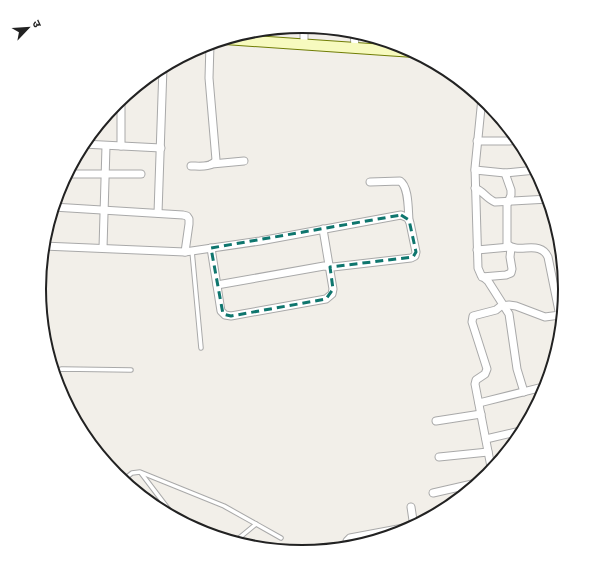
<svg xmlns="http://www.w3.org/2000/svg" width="605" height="579" font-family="Quicksand,'Noto Sans Devanagari',sans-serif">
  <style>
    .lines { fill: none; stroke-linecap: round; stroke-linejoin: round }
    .lane-casing { stroke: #a9a9a9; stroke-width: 5.5 }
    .street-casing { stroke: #a9a9a9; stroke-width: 9 }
    .secondary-casing { stroke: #707d05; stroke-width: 12 }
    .lane { stroke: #fff; stroke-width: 3.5 }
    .street { stroke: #fff; stroke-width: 7 }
    .secondary { stroke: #f7fabf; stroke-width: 10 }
    .marked { fill: none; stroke: #0f766e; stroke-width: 3; stroke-dasharray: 8 5; stroke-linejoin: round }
    .rim { fill: none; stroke: #222; stroke-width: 2 }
  </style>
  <rect width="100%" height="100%" fill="#f2efe9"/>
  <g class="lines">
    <g class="lane-casing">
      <g id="lane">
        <path d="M192,251L201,348"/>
        <path d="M53,371L62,369L131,370"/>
        <path d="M141,473L176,519"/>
        <path d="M122,481L132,473L140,472L224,506L281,538"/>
        <path d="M233,543L256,524"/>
      </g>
    </g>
    <g class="street-casing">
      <g id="street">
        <path d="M304,26V44"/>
        <path d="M354,31L355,48"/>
        <path d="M482,98L475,168L478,268L481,275L488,281L509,314L517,369L524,392"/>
        <path d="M121,99V146"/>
        <path d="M477,141H509L519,140"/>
        <path d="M83,144L161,148"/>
        <path d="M212,164L244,161"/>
        <path d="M191,166C199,166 212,168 216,160L209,78L210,44"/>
        <path d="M475,170L505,173L536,170"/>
        <path d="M505,173L511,190V195L507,205V244C518,255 540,239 548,257L562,326"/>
        <path d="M67,174H141"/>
        <path d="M370,182L400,181C409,187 408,209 409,220"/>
        <path d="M475,188C483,191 487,199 495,202L549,199"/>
        <path d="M53,207L183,215L187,216L189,219V224L185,252"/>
        <path d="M158,213L163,67"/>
        <path d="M43,246L185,252L260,241L401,215L408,218L410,223L416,252L415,256L411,258L333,267L324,266L217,285"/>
        <path d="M103,248L106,146"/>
        <path d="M211,248L221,311L225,315L231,316L326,299L332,294L333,289L323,229"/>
        <path d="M477,250L510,247"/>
        <path d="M482,277L506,275L511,273L512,269L510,257L511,248"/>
        <path d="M479,403L547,386"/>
        <path d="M436,421L481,414"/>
        <path d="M486,439L525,430"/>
        <path d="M439,457L488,452"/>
        <path d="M492,472L475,384L476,380L485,374L487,369L472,322L473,316L496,310L501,306L509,305L516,306L545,317L560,315"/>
        <path d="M433,493L481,482"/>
        <path d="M411,507L414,527"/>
        <path d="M348,548L347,541L350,538L414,526"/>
      </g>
    </g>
    <g class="secondary-casing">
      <path id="secondary" d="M225,39L414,52"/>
    </g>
    <use href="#lane" class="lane"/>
    <use href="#street" class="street"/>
    <use href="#secondary" class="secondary"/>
  </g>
  <path class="marked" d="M401,215L409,220L416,252L413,257L330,267L333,289L326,299L231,316L223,314L211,248Z"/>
  <path d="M0 0H605V579H0ZM46 289a256 256 0 1 1 512 0a256 256 0 1 1-512 0Z" fill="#fff" fill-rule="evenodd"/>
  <path class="rim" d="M46 289a256 256 0 1 1 512 0a256 256 0 1 1-512 0Z"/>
  <g transform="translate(28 28) rotate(65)" stroke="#ffffff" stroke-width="3" paint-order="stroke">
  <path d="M0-3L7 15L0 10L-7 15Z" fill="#222222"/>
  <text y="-6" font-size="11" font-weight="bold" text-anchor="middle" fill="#222222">उ</text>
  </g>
</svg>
